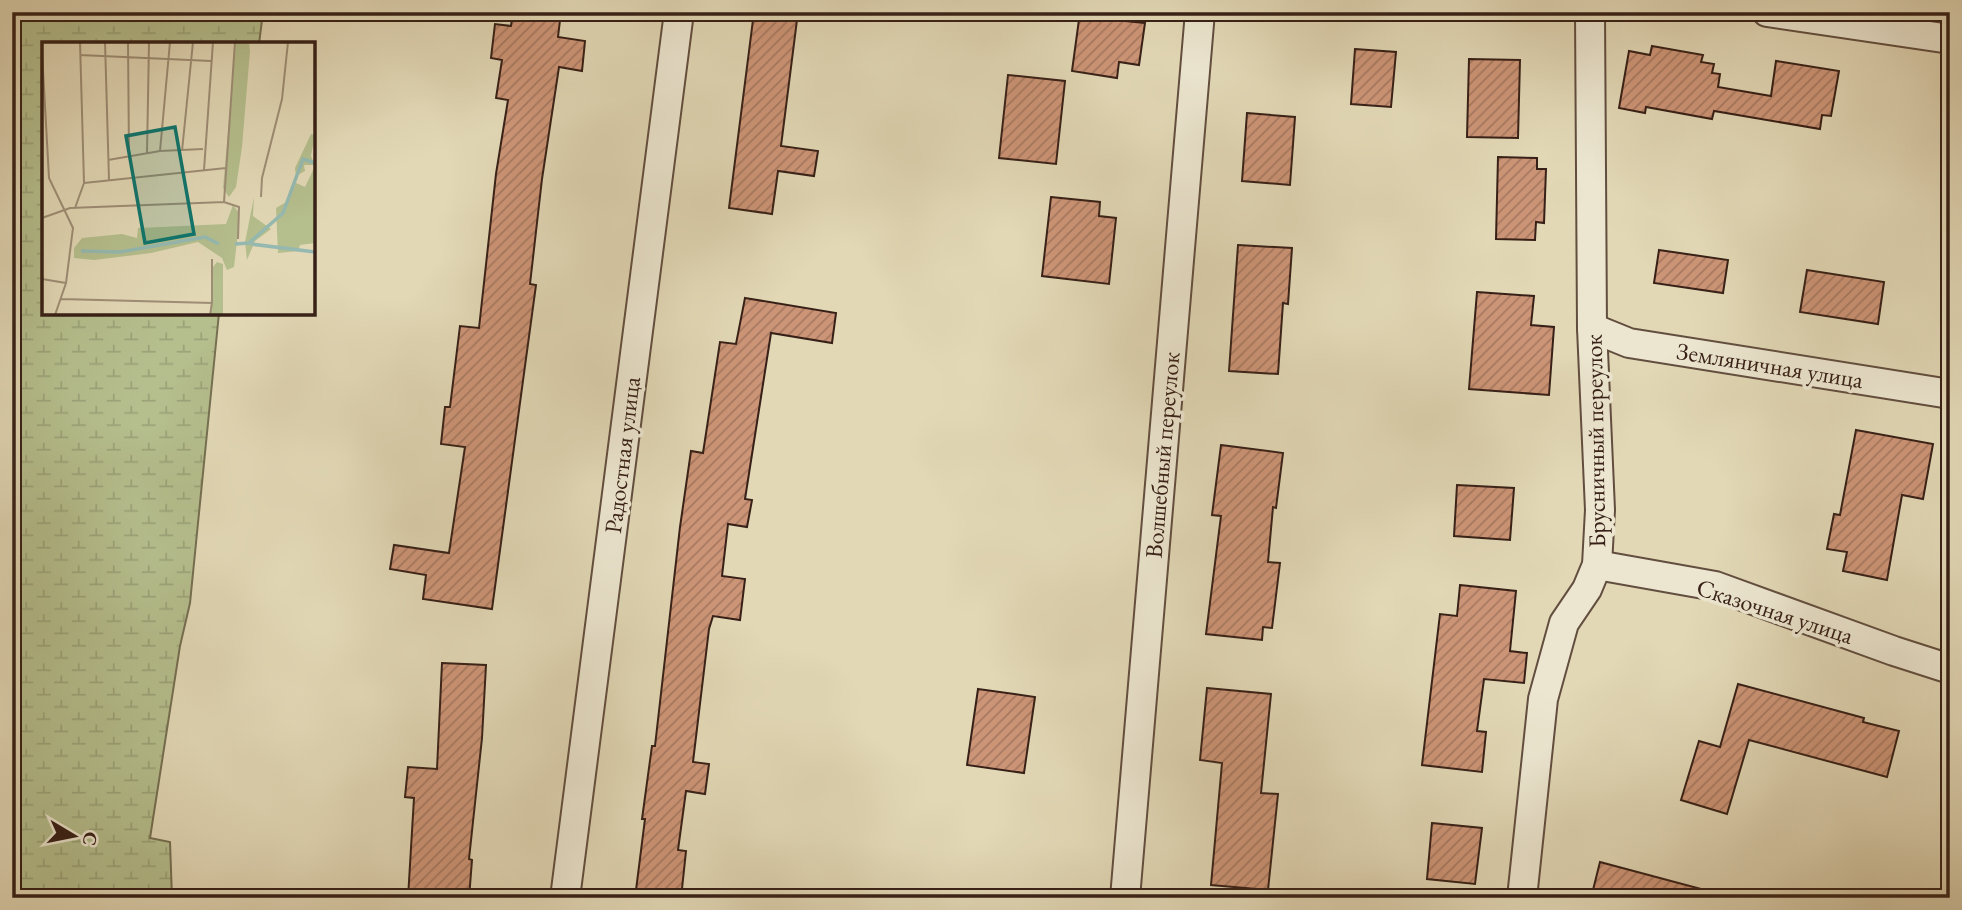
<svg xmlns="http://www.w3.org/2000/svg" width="1962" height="910" font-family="'EB Garamond',serif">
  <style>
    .wetland { fill: url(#wetland-marsh); stroke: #766f52; stroke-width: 2 }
    .building { fill: url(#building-hatch); stroke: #372017; stroke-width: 2 }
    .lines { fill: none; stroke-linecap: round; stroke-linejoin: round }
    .street-casing { stroke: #624e3f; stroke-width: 32 }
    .street { stroke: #ece6d0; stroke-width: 28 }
    .labels { text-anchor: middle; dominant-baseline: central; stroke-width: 7; stroke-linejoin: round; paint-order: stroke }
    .street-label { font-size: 24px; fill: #372017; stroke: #ece6d0 }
    .inset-river { fill: none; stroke: #95b9b0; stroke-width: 3.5 }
    .inset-road { fill: none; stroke: #9e8e76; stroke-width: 2 }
    .view { fill: #0f766e; fill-opacity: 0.15; stroke: #0f766e; stroke-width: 3.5 }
    .inset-edge { fill: none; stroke: #372017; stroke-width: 3.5 }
  </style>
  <defs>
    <pattern id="wetland-marsh" width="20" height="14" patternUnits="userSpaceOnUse" patternTransform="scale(1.75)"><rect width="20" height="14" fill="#b5be8d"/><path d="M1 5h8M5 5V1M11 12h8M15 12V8" fill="none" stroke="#9ca379"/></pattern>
    <pattern id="building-hatch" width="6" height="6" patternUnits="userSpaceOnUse" patternTransform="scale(1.75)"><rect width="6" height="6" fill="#cd9577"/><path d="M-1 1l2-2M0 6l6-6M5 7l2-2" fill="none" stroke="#a77961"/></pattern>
  </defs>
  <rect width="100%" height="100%" fill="#e2d8b6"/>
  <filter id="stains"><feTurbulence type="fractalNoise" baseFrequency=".00286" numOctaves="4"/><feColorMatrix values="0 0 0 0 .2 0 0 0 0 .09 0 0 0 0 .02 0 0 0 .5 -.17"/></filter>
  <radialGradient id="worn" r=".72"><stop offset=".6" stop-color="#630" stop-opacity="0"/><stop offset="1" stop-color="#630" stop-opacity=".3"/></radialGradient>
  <path class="wetland" d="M12,12H263L259,44H44V313H219L190,603L180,646L150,838L170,842L172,898H12Z"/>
  <g class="building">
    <path d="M513,12H561L558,37L585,41L582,71L559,67L542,179L530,284L536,285L492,609L423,599L426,575L390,569L394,545L449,553L465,447L441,444L445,407H450L460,326L479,328L496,174L508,100L496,98L502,60L491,58L495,24L511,26Z"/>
    <path d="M754,12H798L781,146L818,151L814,176L778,171L772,214L729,208Z"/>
    <path d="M1080,12H1127L1126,21L1145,23L1139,65L1119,62L1117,78L1072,71Z"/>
    <path d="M1652,46L1703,55L1701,62L1714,64L1712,73L1720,74L1718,87L1771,96L1776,61L1839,71L1831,116L1822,115L1820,129L1714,111L1712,119L1646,107L1645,113L1619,108L1629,51L1650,55Z"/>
    <path d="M1355,49L1396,52L1391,107L1351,104Z"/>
    <path d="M1469,59L1520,60L1518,138L1467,137Z"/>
    <path d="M1008,75L1065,81L1056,164L999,158Z"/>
    <path d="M1247,113L1295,117L1290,185L1242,181Z"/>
    <path d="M1498,157L1537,158V169H1546L1544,223L1536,222L1535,240L1496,239Z"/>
    <path d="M1051,197L1100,202L1099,216L1116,218L1109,284L1042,276Z"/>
    <path d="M1238,245L1292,248L1288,304L1283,303L1278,374L1229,371Z"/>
    <path d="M1659,250L1728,260L1723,293L1654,283Z"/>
    <path d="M1807,270L1884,282L1878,324L1800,312Z"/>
    <path d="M1477,292L1534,296L1531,325L1554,327L1549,395L1469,389Z"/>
    <path d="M745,298L836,313L832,343L771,333L745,499L752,500L747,527L728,524L722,576L745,579L740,620L713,616L709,629L693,762L709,764L705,794L686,791L678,850L686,851L681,898H635L645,819H642L652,746H655L680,527L691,451L703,453L720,342L736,344Z"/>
    <path d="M1856,430L1933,444L1923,499L1902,495L1887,580L1843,571L1847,552L1827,549L1834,514L1840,515Z"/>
    <path d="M1221,445L1283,453L1276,508L1273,507L1268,562L1280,563L1272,628L1263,627L1262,640L1206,634L1221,516L1212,515Z"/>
    <path d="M1457,485L1514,488L1510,540L1454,536Z"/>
    <path d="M1460,585L1516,591L1510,651L1527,653L1524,683L1484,679L1477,731L1486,732L1482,772L1422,765L1440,614L1457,616Z"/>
    <path d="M442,663L486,665L482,738L469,859L472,860L469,898H408L414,798L405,797L408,767L437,769Z"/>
    <path d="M1738,684L1864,718L1863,722L1899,731L1887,777L1749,740L1727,814L1681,800L1699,741L1720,747Z"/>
    <path d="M1207,688L1271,694L1261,793L1278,794L1268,890L1211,885L1222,763L1200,760Z"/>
    <path d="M978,689L1035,697L1024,773L967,765Z"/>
    <path d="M1432,823L1482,828L1475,884L1427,879Z"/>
    <path d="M1600,862L1701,889L1699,898H1591Z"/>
  </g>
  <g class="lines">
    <g class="street-casing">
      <g id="street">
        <path d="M1767,12L1950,39"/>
        <path d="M1592,328L1629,343L1950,394"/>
        <path d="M1597,565L1715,586L1894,651L1950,669"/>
        <path d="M565,898L679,12"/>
        <path d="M1125,898L1200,12"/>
        <path d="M1522,898L1543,699L1564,623L1587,589L1597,565L1600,510L1592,328L1590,12"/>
      </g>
    </g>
    <use href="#street" class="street"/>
  </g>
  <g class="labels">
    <g class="street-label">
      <text transform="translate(1770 365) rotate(9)">Земляничная улица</text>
      <text transform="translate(1595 441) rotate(-91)">Брусничный переулок</text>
      <text transform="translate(622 455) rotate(-83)">Радостная улица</text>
      <text transform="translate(1162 455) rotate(-85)">Волшебный переулок</text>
      <text transform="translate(1775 611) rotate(18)">Сказочная улица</text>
    </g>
  </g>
  <g transform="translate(42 42)">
    <rect width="273" height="273" fill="#e2d8b6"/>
    <path d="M194,0H207L208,9L200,105L194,145L187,155L181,146ZM269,92L273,93L269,114L273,123H262L263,129L254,134L253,126ZM273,124V201L258,203L256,209L236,211L234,166L246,159L254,141L263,145ZM175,220L181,222V273H168L171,225Z" fill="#b5be8d"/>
    <path d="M212,155L211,174L229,187L213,199L205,218L203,200ZM191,163L197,171L195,199L192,225L185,228L180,216L156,200L109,211L52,218L32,216V206L40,196L80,192L95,196L96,186L184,182Z" fill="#b5be8d"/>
    <path class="inset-river" d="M193,202L207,201L241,171L261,117L273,121M209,202L273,210M39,209L78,210L163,195L177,202"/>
    <path class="inset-road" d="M38,0L42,141M63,0L67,138M86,0L87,114M0,10L7,136L31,186L24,241L13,273M38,13L169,19M118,109L128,0M140,109L151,0M105,111L107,0M66,118L118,109L161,107M162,128L171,0M42,141L184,126M219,155L220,136L240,57L246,0M182,160L193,0M33,166L42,141M0,176L28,166L182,160L197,165L196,197M0,237L24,241M19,257L170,261L168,273M170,260V217"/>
    <path class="view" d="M133,85L152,192L103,201L84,94Z"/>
    <rect width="273" height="273" class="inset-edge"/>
  </g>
  <rect width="1962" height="910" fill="none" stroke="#e2d8b6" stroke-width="42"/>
  <rect x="14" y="14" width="1934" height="882" fill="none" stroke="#372017" stroke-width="3.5"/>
  <rect x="21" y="21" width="1920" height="868" fill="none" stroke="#372017" stroke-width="2"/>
  <g transform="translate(74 836) rotate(100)" stroke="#ece6d0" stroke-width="5" paint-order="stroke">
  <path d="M0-5L12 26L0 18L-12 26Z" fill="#372017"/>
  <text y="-10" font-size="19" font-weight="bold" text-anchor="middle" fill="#372017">С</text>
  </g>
  <rect width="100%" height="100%" filter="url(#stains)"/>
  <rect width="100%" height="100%" fill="url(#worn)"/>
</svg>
